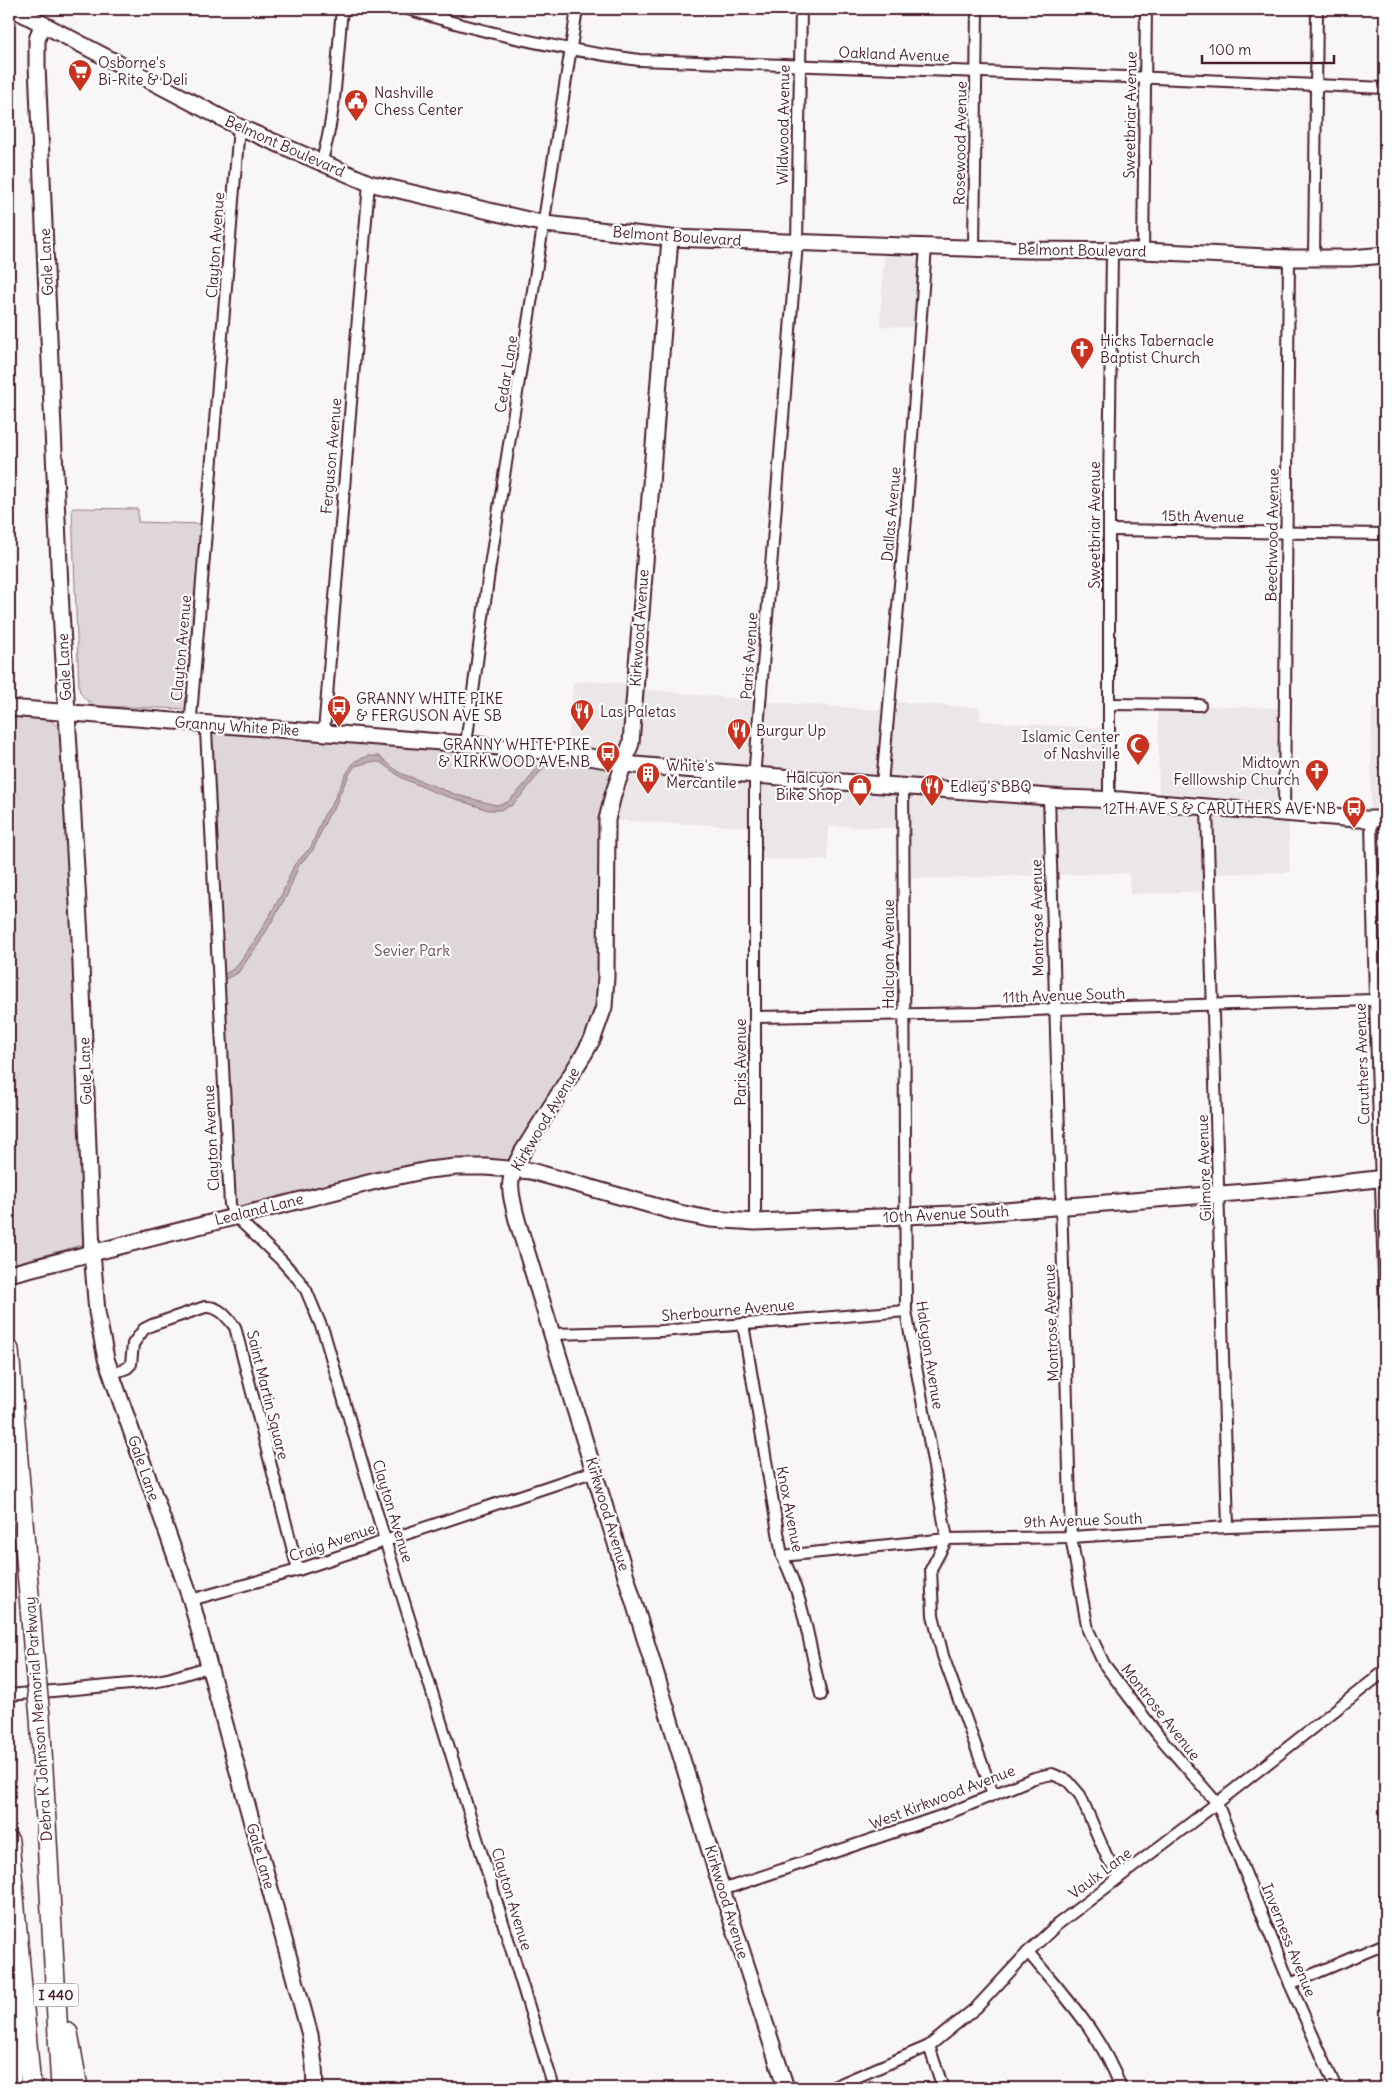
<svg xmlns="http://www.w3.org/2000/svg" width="1394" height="2097" font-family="Delius,sans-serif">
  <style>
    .built { fill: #ebe6e8 }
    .green { fill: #ded6d9; stroke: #947a82 }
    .water { fill: #bdadb0; stroke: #8f747b }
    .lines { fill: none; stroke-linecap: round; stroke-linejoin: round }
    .street-casing { stroke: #4a1f2b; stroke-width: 14 }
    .secondary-casing { stroke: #4a1f2b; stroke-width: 19 }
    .highway-casing { stroke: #4a1f2b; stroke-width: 22 }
    .street { stroke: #fff; stroke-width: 10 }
    .secondary { stroke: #fff; stroke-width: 15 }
    .highway { stroke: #fff; stroke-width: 19 }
    .highway-bridge-casing { stroke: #4a1f2b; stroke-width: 22; stroke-linecap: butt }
    .highway-bridge { stroke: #fff; stroke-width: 19 }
    .labels { text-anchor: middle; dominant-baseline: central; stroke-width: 4.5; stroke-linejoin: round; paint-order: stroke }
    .shield { fill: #fff; stroke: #80626b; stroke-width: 1 }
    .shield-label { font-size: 14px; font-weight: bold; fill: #4a1f2b }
    .street-label { font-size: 15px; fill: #4a1f2b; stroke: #fff }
    .poi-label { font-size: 15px; fill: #4a1f2b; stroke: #fff; text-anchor: start }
    .park-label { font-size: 15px; fill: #6f4d56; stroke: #fff }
  </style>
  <rect width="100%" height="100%" fill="#f8f6f7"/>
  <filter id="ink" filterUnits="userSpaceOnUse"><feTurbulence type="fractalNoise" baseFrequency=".02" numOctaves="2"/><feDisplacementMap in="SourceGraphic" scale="10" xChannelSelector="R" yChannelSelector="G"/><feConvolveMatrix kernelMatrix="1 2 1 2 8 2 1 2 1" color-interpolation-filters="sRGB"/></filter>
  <g filter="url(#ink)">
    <g class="built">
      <path d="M885,245L926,247L920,328L880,326Z"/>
      <path d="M584,681L629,684L641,689L769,702L880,710L881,701L980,708V721L1109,729V799L1159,803L1158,705L1285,708L1290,872L1210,874V891L1130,894L1129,873L903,879V828L828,826V860L755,859L754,827L607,820L625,763L567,753L573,682Z"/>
      <path d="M1372,707H1385V909H1372L1370,846Z"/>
      <path d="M1385,1039V1178L1376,1040Z"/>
    </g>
    <g class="green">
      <path d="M72,508L138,509V522L202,524L186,709L99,706C88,702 83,699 79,689Z"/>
      <path d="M9,714C26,716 54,712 60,733L68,874L72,895L85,1244L9,1265Z"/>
      <path d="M210,730L480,750L541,762L613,768L602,810V990L592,1030L508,1164L467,1162L233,1213Z"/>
    </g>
    <path class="water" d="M368,756H379L400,773L457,795L496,805L508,802L526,783L541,762L547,763L523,794L512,805L500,810H488L434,792L402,778L380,762H370L355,766L350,773L340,793L335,807L328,816L313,850L299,865L287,895L260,942L238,973L223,980V975L235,968L255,940L282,894L294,865L311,847L324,815L332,804L345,776L355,761Z"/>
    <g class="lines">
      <g class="street-casing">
        <g id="street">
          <path d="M408,9C486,34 558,49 639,60L1155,78L1385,88"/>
          <path d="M239,127L191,716L206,730L230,1205L234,1215L281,1260L298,1279L306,1290L324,1333L385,1540L554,2088"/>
          <path d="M321,163C336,117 337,58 342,9"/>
          <path d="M974,248L977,9"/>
          <path d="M1143,251L1146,9"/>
          <path d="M1314,258L1317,9"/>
          <path d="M1110,530L1385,534"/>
          <path d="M1109,704L1200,705"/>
          <path d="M324,732L369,183"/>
          <path d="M466,744L489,572L577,9"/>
          <path d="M882,784L906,518L926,247"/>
          <path d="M903,785L906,1311L947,1539L931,1569L933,1615L943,1656L993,1794"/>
          <path d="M1049,796L1071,1537L1088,1630L1104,1664L1158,1735L1217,1803L1290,1984L1336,2088"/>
          <path d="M1109,799V491L1112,251"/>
          <path d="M1207,808L1228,1527"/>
          <path d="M1284,813L1289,258"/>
          <path d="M1371,820L1375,1000L1385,1307"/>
          <path d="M755,1017L978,1013L1055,1009L1375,1000"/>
          <path d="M755,1222V766L797,243L801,9"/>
          <path d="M743,1324L782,1556C804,1598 810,1649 821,1695"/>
          <path d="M553,1334L661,1331L906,1311"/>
          <path d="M111,1374L127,1368L131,1364L133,1344L144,1329L152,1325L205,1307C219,1306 226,1316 235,1327L298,1570"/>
          <path d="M782,1556L947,1539L1071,1537L1228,1527L1385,1522"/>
          <path d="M191,1600L298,1570L595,1471"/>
          <path d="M9,1695L152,1682L168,1679L208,1667"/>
          <path d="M722,1890L947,1814L1034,1778L1052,1774L1068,1781L1080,1795L1107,1857L1119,1876"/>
          <path d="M1028,1952C1065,1997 1100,2032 1121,2088"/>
          <path d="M1290,1984L1385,1944"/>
          <path d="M929,2046L943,2088"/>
          <path d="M831,2088L929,2046L977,2007L1028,1952L1058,1924L1217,1803L1385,1671"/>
        </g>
      </g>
      <g class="secondary-casing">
        <g id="secondary">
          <path d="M14,9L239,127L369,183L545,224L670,238L1026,250L1143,251L1289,258H1351L1385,255"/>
          <path d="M42,24L37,40V66L61,610L80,938L92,1252L97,1312L106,1359L191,1600L310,2035L314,2065L315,2088"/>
          <path d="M670,238L631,743L613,795L607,820L606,977L604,1007L593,1038L584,1054L523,1151C506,1181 509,1187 517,1220L722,1890L786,2088"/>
          <path d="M9,708L466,744L567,753L635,765L828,781L1064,798L1121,800L1356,819H1385"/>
          <path d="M9,1274L380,1180L428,1170L456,1167H486L531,1171L679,1213L710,1219L755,1222L978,1213L1298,1188L1385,1178"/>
        </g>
      </g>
      <g class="highway-casing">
        <g id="highway">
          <path d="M9,1350L35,1668"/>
          <path d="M40,1716L61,2088"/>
          <path d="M9,1841L31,2088"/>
          <path d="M9,1972L11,2088"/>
          <path d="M68,2033L78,2088"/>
        </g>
      </g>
      <use href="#street" class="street"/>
      <use href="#secondary" class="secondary"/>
      <use href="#highway" class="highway"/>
      <g class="highway-bridge-casing">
        <path id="highway-bridge" d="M35,1668L40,1716"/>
      </g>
      <use href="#highway-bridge" class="highway-bridge"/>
    </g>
  </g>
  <defs>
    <g id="supermarket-pin" transform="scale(1.25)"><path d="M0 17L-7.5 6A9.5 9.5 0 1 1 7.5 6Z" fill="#c8321e" stroke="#fff"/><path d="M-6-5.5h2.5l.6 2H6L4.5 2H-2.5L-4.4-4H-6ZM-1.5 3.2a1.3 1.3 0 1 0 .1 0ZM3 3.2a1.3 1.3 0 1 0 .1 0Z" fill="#fff"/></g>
    <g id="civic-pin" transform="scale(1.25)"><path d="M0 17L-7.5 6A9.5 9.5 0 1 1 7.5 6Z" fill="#c8321e" stroke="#fff"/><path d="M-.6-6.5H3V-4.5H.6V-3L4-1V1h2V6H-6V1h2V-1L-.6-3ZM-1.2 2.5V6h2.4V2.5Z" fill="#fff"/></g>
    <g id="church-pin" transform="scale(1.25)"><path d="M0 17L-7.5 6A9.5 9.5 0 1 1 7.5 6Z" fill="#c8321e" stroke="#fff"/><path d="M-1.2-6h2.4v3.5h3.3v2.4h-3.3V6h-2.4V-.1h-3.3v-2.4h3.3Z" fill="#fff"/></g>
    <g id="bus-pin" transform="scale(1.25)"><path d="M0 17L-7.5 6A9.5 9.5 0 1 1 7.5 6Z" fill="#c8321e" stroke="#fff"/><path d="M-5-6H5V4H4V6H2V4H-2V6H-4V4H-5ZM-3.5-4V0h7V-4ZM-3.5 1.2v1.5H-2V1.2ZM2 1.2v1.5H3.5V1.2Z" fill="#fff"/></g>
    <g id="restaurant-pin" transform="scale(1.25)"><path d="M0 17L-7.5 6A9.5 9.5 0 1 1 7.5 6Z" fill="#c8321e" stroke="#fff"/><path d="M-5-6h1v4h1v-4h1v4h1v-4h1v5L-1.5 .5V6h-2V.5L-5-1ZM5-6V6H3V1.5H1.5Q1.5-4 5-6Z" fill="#fff"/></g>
    <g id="mosque-pin" transform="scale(1.25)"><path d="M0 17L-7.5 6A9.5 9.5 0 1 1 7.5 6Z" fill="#c8321e" stroke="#fff"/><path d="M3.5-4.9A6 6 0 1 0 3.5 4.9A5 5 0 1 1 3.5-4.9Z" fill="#fff"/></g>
    <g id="building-pin" transform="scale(1.25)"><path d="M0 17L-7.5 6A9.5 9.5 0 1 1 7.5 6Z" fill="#c8321e" stroke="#fff"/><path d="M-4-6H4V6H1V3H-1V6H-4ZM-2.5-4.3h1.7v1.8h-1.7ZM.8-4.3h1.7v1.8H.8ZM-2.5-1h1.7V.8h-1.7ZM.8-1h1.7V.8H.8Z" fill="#fff"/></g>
    <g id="shop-pin" transform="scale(1.25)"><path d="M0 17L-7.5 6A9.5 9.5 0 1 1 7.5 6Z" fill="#c8321e" stroke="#fff"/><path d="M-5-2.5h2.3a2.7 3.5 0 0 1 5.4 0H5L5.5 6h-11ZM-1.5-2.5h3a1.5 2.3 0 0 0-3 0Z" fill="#fff"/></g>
  </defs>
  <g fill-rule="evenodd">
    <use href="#supermarket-pin" x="80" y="71"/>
    <use href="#civic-pin" x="356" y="101"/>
    <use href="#church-pin" x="1082" y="349"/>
    <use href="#bus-pin" x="339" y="707"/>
    <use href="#restaurant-pin" x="582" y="711"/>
    <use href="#restaurant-pin" x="739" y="730"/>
    <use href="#mosque-pin" x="1138" y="745"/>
    <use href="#bus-pin" x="608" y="753"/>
    <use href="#church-pin" x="1317" y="771"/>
    <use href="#building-pin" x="648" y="774"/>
    <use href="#shop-pin" x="860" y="786"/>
    <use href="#restaurant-pin" x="932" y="786"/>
    <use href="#bus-pin" x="1354" y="808"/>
  </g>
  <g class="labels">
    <rect class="shield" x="33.5" y="1983.5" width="45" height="23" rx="4"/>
    <g class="shield-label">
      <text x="56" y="1995">I 440</text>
    </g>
    <g class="street-label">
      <text transform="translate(894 54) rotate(2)">Oakland Avenue</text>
      <text transform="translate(1130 115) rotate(-89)">Sweetbriar Avenue</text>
      <text transform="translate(783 125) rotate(-89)">Wildwood Avenue</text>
      <text transform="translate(960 143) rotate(-89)">Rosewood Avenue</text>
      <text transform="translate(285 146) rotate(24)">Belmont Boulevard</text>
      <text transform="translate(677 236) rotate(4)">Belmont Boulevard</text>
      <text transform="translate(215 245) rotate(-86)">Clayton Avenue</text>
      <text transform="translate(1082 250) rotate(1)">Belmont Boulevard</text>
      <text transform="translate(46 262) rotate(-93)">Gale Lane</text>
      <text transform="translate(506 374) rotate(-81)">Cedar Lane</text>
      <text transform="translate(331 456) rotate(-85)">Ferguson Avenue</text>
      <text transform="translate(891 514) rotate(-85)">Dallas Avenue</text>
      <text transform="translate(1203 516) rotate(1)">15th Avenue</text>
      <text transform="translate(1094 525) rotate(-90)">Sweetbriar Avenue</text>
      <text transform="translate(1272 535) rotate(-89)">Beechwood Avenue</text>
      <text transform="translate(639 628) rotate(-86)">Kirkwood Avenue</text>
      <text transform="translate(181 648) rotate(-85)">Clayton Avenue</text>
      <text transform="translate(749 656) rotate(-86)">Paris Avenue</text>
      <text transform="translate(64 667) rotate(-93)">Gale Lane</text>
      <text transform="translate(237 726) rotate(4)">Granny White Pike</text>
      <text transform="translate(1037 918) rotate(-91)">Montrose Avenue</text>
      <text transform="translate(888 954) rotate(-90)">Halcyon Avenue</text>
      <text transform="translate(1064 995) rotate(-2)">11th Avenue South</text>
      <text transform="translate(740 1062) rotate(-90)">Paris Avenue</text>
      <text transform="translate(1362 1064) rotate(-92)">Caruthers Avenue</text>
      <text transform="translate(85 1071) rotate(-92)">Gale Lane</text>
      <text transform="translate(545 1119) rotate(-59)">Kirkwood Avenue</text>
      <text transform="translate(211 1138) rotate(-93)">Clayton Avenue</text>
      <text transform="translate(1204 1168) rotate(-92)">Gilmore Avenue</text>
      <text transform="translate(259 1209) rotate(-14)">Lealand Lane</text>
      <text transform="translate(946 1214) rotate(-3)">10th Avenue South</text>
      <text transform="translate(728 1310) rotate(-5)">Sherbourne Avenue</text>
      <text transform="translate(1051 1323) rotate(-92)">Montrose Avenue</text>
      <text transform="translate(930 1355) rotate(81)">Halcyon Avenue</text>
      <text transform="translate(268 1395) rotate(76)">Saint Martin Square</text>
      <text transform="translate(144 1468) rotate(71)">Gale Lane</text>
      <text transform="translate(790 1509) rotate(79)">Knox Avenue</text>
      <text transform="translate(393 1511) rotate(73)">Clayton Avenue</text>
      <text transform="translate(608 1514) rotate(73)">Kirkwood Avenue</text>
      <text transform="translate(1083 1520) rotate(-2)">9th Avenue South</text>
      <text transform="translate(332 1542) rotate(-19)">Craig Avenue</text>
      <text transform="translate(1161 1712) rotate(52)">Montrose Avenue</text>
      <text transform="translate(38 1719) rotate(-94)">Debra K Johnson Memorial Parkway</text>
      <text transform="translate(942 1797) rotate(-21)">West Kirkwood Avenue</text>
      <text transform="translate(261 1856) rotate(74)">Gale Lane</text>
      <text transform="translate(1100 1873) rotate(-37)">Vaulx Lane</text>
      <text transform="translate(512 1899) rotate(73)">Clayton Avenue</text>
      <text transform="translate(727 1902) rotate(73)">Kirkwood Avenue</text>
      <text transform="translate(1289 1940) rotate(68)">Inverness Avenue</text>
    </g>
    <g class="poi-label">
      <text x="98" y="62">Osborne's<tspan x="98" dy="17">Bi-Rite &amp; Deli</tspan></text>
      <text x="374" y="92">Nashville<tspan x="374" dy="17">Chess Center</tspan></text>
      <text x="1100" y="340">Hicks Tabernacle<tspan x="1100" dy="17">Baptist Church</tspan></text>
      <text x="356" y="698">GRANNY WHITE PIKE<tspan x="356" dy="17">&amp; FERGUSON AVE SB</tspan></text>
      <text x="600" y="711">Las Paletas</text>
      <text x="756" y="730">Burgur Up</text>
      <text x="1120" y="736" text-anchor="end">Islamic Center<tspan x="1120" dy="17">of Nashville</tspan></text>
      <text x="590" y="744" text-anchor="end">GRANNY WHITE PIKE<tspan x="590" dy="17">&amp; KIRKWOOD AVE NB</tspan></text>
      <text x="1300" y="762" text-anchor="end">Midtown<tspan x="1300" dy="17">Felllowship Church</tspan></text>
      <text x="666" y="765">White's<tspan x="666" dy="17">Mercantile</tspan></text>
      <text x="842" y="777" text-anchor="end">Halcyon<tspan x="842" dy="17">Bike Shop</tspan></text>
      <text x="950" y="786">Edley's BBQ</text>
      <text x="1336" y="808" text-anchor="end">12TH AVE S &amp; CARUTHERS AVE NB</text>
    </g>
    <g class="park-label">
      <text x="412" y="950">Sevier Park</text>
    </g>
  </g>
  <rect width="1394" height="2097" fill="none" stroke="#fff" stroke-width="30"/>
  <rect x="15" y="15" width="1364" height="2067" fill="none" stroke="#4a1f2b" stroke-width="2" filter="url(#ink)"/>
  <path d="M1202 55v8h132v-8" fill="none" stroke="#4a1f2b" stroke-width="2.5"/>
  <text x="1209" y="55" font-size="15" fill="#4a1f2b" stroke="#ffffff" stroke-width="4" paint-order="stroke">100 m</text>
</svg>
